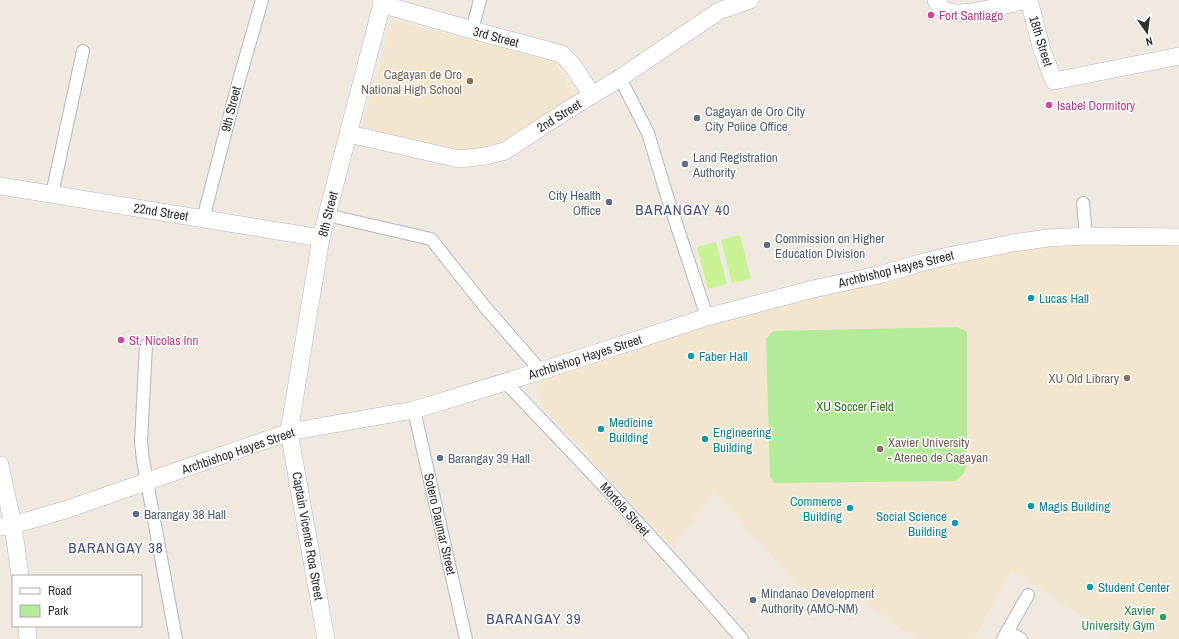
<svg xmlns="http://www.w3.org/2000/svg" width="1179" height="639" font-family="'Archivo Narrow',sans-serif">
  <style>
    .education { fill: #f2e7ce }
    .green { fill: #b3eb98 }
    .pitch { fill: #c8f293 }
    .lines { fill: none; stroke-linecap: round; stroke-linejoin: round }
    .street-casing { stroke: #b3b6c2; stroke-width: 14 }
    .secondary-casing { stroke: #b3b6c2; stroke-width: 18 }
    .street { stroke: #fff; stroke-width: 12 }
    .secondary { stroke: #fff; stroke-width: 17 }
    .hotel-dot { fill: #d1479c; stroke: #fff; stroke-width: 1.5 }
    .education-dot { fill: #8d6e63; stroke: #fff; stroke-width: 1.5 }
    .service-dot { fill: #5c6f8a; stroke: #fff; stroke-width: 1.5 }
    .culture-dot { fill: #0f9aa8; stroke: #fff; stroke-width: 1.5 }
    .leisure-dot { fill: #2e9e5b; stroke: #fff; stroke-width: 1.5 }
    .labels { text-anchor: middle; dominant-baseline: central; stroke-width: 3; stroke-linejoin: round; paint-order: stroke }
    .hotel-label { font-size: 13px; fill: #b23c85; stroke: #fff; text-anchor: start }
    .street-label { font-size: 13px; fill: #2e2e2e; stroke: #fff }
    .education-label { font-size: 13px; fill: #785e54; stroke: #fff; text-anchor: end }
    .service-label { font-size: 13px; fill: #4e5e75; stroke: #fff; text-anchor: start }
    .culture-label { font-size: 13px; fill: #0d838f; stroke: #fff; text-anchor: start }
    .park-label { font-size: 13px; fill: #277414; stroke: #fff }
    .leisure-label { font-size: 13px; fill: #27864d; stroke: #fff; text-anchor: end }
    .quarter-label { font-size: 15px; letter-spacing: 1px; fill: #495284; stroke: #fff }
  </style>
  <rect width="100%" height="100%" fill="#f0e9df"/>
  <g class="education">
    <path d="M392,20L555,62L576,99L529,127L494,144L470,150L442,146L362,127L381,61L390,21Z"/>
    <path d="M1076,244L1179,245V639H1118L1011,570L974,639H920L900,629L849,588L824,614L714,491L672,547L543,407L539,396L538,382L542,376L826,290L1040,245Z"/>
  </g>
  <path class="green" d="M958,327L967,332V463L964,473L955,481L774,483L770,476L766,339L773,331Z"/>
  <g class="pitch">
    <path d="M740,235L751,279L732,283L721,240Z"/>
    <path d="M716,242L727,284L708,289L697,247Z"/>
  </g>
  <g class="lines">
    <g class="street-casing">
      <g id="street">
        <path d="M472,30L480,0"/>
        <path d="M620,78L648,133L667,196L707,317"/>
        <path d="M52,194L83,51"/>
        <path d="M1083,203L1086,236"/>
        <path d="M327,215L431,239L485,307L541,371"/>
        <path d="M203,219L239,80L262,0"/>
        <path d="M146,345L141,442L143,460L176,639"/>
        <path d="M505,382C586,466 666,551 742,639"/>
        <path d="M414,410L466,639"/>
        <path d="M1007,631L1021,639"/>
        <path d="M1003,639L1028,595"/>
      </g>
    </g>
    <g class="secondary-casing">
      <g id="secondary">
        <path d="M936,0C939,5 941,9 947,11C961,18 1009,4 1026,0"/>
        <path d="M1029,0L1042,50L1054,81L1179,56"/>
        <path d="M381,4L472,30L562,54L573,66L592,95"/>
        <path d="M349,134L459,159L486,156L505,151L566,111L620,78L719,11L750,0"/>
        <path d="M0,186L321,238"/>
        <path d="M0,465L13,525L20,576"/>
        <path d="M0,527L13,525L68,509L289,432L414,410L541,371L707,317L813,289L883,274L916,264L953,255L1013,243L1048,238L1086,236L1179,237"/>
        <path d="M27,626L28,639"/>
        <path d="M326,639L289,432L321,238L383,0"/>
      </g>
    </g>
    <use href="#street" class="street"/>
    <use href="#secondary" class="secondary"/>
  </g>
  <g class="hotel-dot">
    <circle cx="931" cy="15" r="4"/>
    <circle cx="1049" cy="105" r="4"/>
    <circle cx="121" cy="340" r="4"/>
  </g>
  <g class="education-dot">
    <circle cx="470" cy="81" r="4"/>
    <circle cx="1127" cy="378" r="4"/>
    <circle cx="880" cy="449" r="4"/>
  </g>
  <g class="service-dot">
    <circle cx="697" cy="118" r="4"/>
    <circle cx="685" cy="164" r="4"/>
    <circle cx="609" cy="202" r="4"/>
    <circle cx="767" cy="245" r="4"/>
    <circle cx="440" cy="458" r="4"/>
    <circle cx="136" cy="514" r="4"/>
    <circle cx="753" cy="600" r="4"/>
  </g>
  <g class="culture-dot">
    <circle cx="1031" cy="298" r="4"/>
    <circle cx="691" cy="356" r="4"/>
    <circle cx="601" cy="429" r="4"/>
    <circle cx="705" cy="439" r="4"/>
    <circle cx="1031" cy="506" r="4"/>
    <circle cx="850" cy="508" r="4"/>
    <circle cx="955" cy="523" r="4"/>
    <circle cx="1090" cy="587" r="4"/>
  </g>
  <circle class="leisure-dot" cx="1163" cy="617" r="4"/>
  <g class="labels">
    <g class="hotel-label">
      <text x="939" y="15">Fort Santiago</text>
      <text x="1057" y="105">Isabel Dormitory</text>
      <text x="129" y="340">St. Nicolas Inn</text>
    </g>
    <g class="street-label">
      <text transform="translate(496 37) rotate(15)">3rd Street</text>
      <text transform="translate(1041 41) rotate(73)">18th Street</text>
      <text transform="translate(231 109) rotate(-76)">9th Street</text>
      <text transform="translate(559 116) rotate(-32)">2nd Street</text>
      <text transform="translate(161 212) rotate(9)">22nd Street</text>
      <text transform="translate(328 214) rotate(-76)">8th Street</text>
      <text transform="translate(896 269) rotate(-14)">Archbishop Hayes Street</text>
      <text transform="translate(585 357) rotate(-18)">Archbishop Hayes Street</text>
      <text transform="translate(238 451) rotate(-19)">Archbishop Hayes Street</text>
      <text transform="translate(625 509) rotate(48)">Mortola Street</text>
      <text transform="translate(440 524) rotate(77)">Sotero Daumar Street</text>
      <text transform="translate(308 536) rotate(80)">Captain Vicente Roa Street</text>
    </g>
    <g class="education-label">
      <text x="462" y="74">Cagayan de Oro<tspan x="462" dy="15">National High School</tspan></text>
      <text x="1119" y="378">XU Old Library</text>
      <text x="888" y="442" text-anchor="start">Xavier University<tspan x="888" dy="15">- Ateneo de Cagayan</tspan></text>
    </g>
    <g class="service-label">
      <text x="705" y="111">Cagayan de Oro City<tspan x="705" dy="15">City Police Office</tspan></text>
      <text x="693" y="157">Land Registration<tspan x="693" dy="15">Authority</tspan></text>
      <text x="601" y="195" text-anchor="end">City Health<tspan x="601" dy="15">Office</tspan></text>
      <text x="775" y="238">Commission on Higher<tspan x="775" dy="15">Education Division</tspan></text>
      <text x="448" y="458">Barangay 39 Hall</text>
      <text x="144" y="514">Barangay 38 Hall</text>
      <text x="761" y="593">Mindanao Development<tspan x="761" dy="15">Authority (AMO-NM)</tspan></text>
    </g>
    <g class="culture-label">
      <text x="1039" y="298">Lucas Hall</text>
      <text x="699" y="356">Faber Hall</text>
      <text x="609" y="422">Medicine<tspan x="609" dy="15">Building</tspan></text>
      <text x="713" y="432">Engineering<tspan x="713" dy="15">Building</tspan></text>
      <text x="842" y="501" text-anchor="end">Commerce<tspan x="842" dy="15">Building</tspan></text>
      <text x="1039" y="506">Magis Building</text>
      <text x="947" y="516" text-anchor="end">Social Science<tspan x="947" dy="15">Building</tspan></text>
      <text x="1098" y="587">Student Center</text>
    </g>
    <g class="park-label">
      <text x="855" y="406">XU Soccer Field</text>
    </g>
    <g class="leisure-label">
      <text x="1155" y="610">Xavier<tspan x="1155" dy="15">University Gym</tspan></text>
    </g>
    <g class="quarter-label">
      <text x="683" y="209">BARANGAY 40</text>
      <text x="116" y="547">BARANGAY 38</text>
      <text x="534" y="618">BARANGAY 39</text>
    </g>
  </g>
  <rect x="12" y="575" width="130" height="52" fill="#ffffff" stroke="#ababab"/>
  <rect x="20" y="588" width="20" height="6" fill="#ffffff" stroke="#ababab"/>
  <text x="48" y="595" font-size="12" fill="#2e2e2e">Road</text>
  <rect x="20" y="605" width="20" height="12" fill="#b3eb98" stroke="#ababab"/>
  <text x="48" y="615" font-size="12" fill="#2e2e2e">Park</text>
  <g transform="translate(1147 32) rotate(166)" stroke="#ffffff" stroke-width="3" paint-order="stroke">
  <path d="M0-3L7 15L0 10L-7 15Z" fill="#2e2e2e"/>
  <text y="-6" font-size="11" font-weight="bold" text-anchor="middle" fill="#2e2e2e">N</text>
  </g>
</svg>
